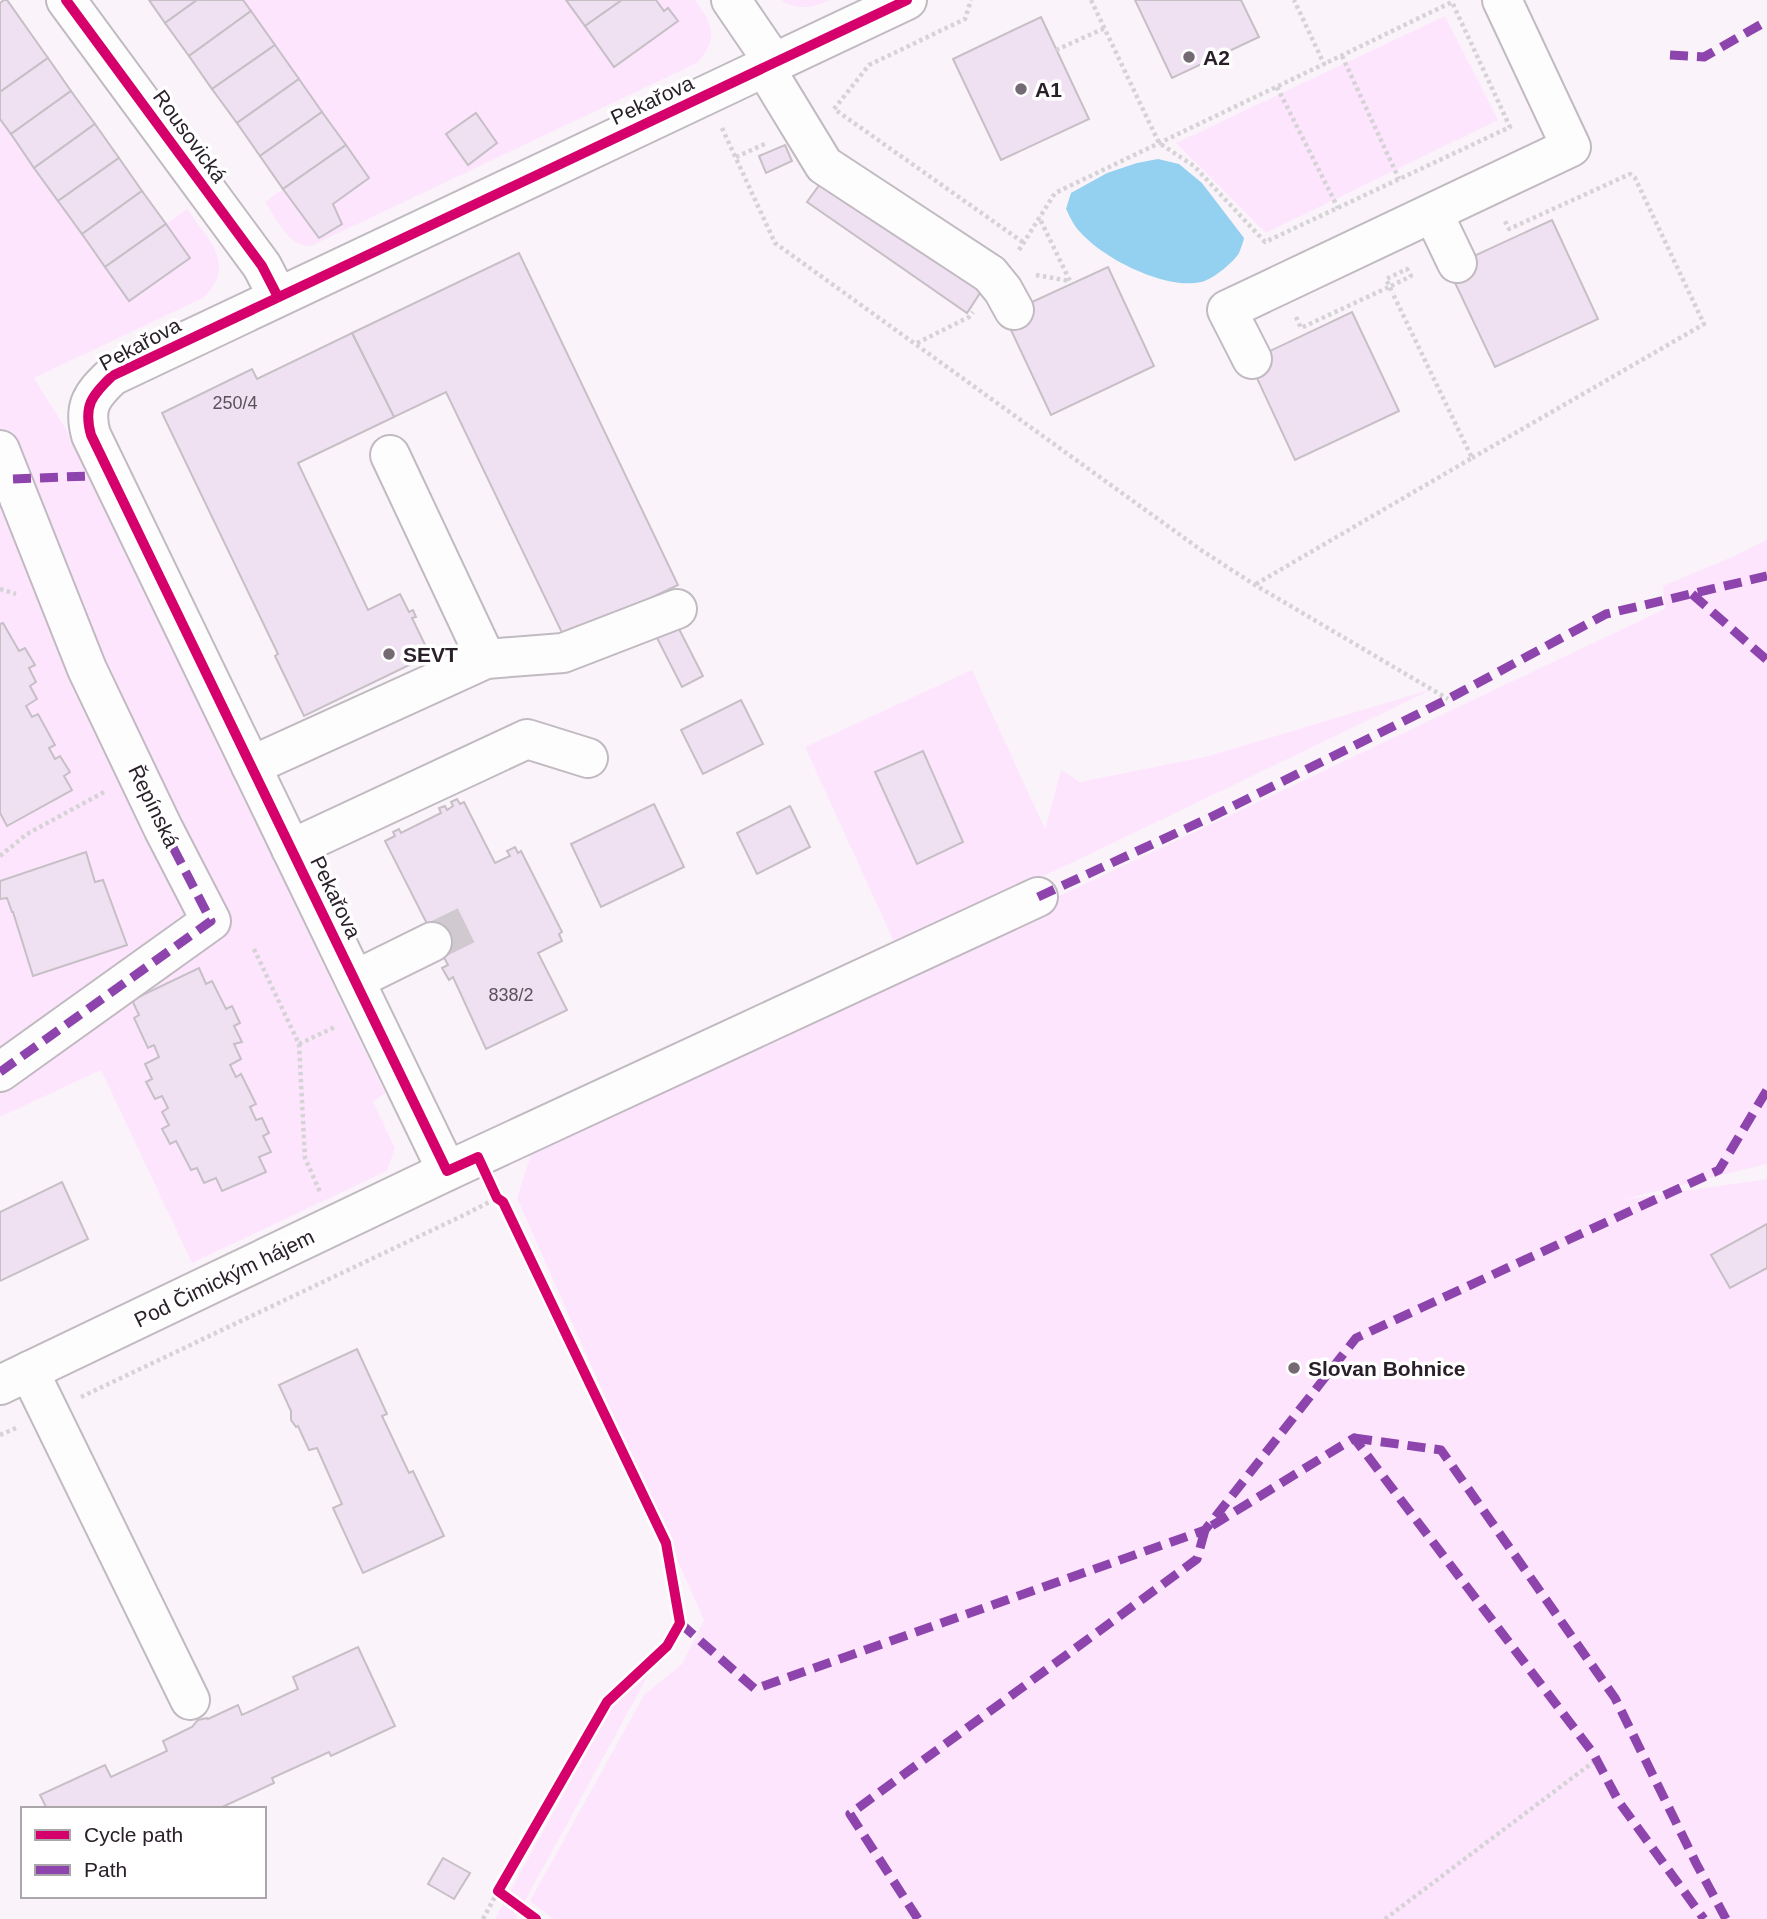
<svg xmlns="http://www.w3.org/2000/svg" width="1767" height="1919" font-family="Helvetica,sans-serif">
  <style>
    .green { fill: #fde6fd; fill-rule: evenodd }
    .water { fill: #94d0f0 }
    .building { fill: #efe1f1; stroke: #c6bfc6; stroke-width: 2 }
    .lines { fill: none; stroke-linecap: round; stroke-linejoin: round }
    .minor-tunnel { stroke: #d0cad0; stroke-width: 38; stroke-dasharray: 38 19; stroke-linecap: butt }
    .minor-casing { stroke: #c1bac1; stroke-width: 42 }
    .path { stroke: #d5d3d5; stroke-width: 4.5; stroke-dasharray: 3.5 3.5; stroke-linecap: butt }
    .minor { stroke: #fefdfe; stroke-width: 38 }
    .path-bridge { stroke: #d5d3d5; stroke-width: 4.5; stroke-dasharray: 3.5 3.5; stroke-linecap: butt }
    .quiet { stroke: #8e44ad; stroke-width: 9; stroke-dasharray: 18 9; stroke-linecap: butt }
    .cycleway-casing { stroke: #fff; stroke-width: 15 }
    .cycleway { stroke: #d6006c; stroke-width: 10 }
    .poi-dot { fill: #736a73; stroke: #fff; stroke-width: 2.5 }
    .labels { text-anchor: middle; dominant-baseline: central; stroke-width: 7; stroke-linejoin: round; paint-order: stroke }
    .number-label { font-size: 18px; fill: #5b505c }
    .poi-label { font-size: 21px; font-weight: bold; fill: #2a202a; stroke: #fff; text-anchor: start }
    .street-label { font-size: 21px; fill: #2a202a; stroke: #fff }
  </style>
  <rect width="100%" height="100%" fill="#faf4fa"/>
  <g class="green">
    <path d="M243,0H566L614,67L677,22L669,9L664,11L656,0H695C713,24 719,39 697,63L311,246C289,248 276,218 265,202L283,189L319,238L342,224L333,204L369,178ZM476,113L497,143L468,164L446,134Z"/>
    <path d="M781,0H830C813,8 797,11 781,0Z"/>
    <path d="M1445,16L1498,120L1266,233L1176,143Z"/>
    <path d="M0,119L129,300L189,258L166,224L187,209C208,239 238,265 203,298L34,378L66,429L385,1093L373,1102L395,1148L387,1171L192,1263L101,1070L0,1117V899L7,898L11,912H13L33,976L126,945L115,912H113L95,882L86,852L0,881V813L8,826L72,790L64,776L70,772L61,756L55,759L49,748L54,744L38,714L32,717L26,706L37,699L30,686L36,682L29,668L34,665L25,648L19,651L3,623L0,624ZM199,968L206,984L220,994L226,1009L232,1007L240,1023L234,1026L241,1041L234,1044L241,1059L230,1065L236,1077L242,1074L255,1104L250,1107L256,1120L262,1118L269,1133L263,1136L271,1152L259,1157L265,1172L229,1189L216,1178L204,1183L197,1168L190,1170L176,1141L170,1144L163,1129L169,1125L162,1112L168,1108L162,1096L155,1099L146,1082L152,1079L159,1057L154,1045L148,1047L134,1018L139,1015L132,999Z"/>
    <path d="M1767,540V1164L1621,1200L1767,1179V1919H553L530,1901L644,1695L682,1664L704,1620L517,1198L534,1145L1665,609L1663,586L1734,556Z"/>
    <path d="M972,670L1045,829L1061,770L1080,782L1209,756L1435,688L1063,867L895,944L805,747ZM923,751L963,842L917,864L875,772Z"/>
    <path d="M650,1672L515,1919H495L613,1703Z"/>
  </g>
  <path class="water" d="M1158,159L1179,164L1202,183L1244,238C1243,243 1241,248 1239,253C1233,263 1212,280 1201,282C1165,290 1104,259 1080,232C1074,226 1070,217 1066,209L1071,193L1107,173L1137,163Z"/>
  <g class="building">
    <path d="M4,0H7L48,58L0,92V3Z"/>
    <path d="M149,0H197L165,23Z"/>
    <path d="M197,0H243L251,11L189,56L165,23Z"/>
    <path d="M566,0H622L585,26Z"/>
    <path d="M622,0H656L664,11L668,8L678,21L614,67L585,26Z"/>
    <path d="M1135,0H1241L1259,37L1172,78Z"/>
    <path d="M251,11L275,45L212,89L189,56Z"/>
    <path d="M1041,17L1089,119L1001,160L953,59Z"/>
    <path d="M275,45L299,79L237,123L212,89Z"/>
    <path d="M48,58L71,91L11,134L0,119V92Z"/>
    <path d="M299,79L322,112L260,156L237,123Z"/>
    <path d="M71,91L95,124L34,168L11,134Z"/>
    <path d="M322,112L346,145L283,189L260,156Z"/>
    <path d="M476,113L497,143L468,165L446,134Z"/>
    <path d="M95,124L119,158L58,201L34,168Z"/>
    <path d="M346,145L369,178L333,204L342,224L319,238L283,189Z"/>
    <path d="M785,145L792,161L766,173L759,156Z"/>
    <path d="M119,158L142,191L82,234L58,201Z"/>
    <path d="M823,180L982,290L967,313L807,202Z"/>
    <path d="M142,191L166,224L105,267L82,234Z"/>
    <path d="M1552,220L1598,319L1495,367L1448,268Z"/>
    <path d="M166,224L190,258L129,301L105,267Z"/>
    <path d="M519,253L678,585L565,639L446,392L394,417L352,333Z"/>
    <path d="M1108,267L1154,366L1051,415L1004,315Z"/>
    <path d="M1352,312L1399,411L1295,460L1249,361Z"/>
    <path d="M352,333L394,417L298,463L368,610L400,594L409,612L413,610L416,617L412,618L430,655L304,716L275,656L278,654L162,413L252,369L257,379Z"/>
    <path d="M3,623L19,651L25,648L35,665L29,668L36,682L30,686L37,699L26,706L32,717L38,714L55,745L49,748L55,759L60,756L70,772L64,776L72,790L7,826L0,813V624Z"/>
    <path d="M677,625L703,676L682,687L656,636Z"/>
    <path d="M741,700L763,744L703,774L681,730Z"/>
    <path d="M923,751L963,842L917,864L875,772Z"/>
    <path d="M457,799L460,804L464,802L495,863L510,856L507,851L515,847L518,853L521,851L562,932L559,934L562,941L538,953L567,1010L486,1049L453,977L449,980L442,968L448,965L385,841L395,836L393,832L399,829L401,833L441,813L439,808L445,806L447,810L453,806L451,802Z"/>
    <path d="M654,804L684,867L601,907L571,844Z"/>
    <path d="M790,806L810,847L757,874L737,833Z"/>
    <path d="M86,852L95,882L103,880L127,945L33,976L13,912H12L7,898L0,899V881Z"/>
    <path d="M199,968L206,984L212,981L226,1009L232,1006L240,1023L234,1026L242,1042L234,1044L241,1059L230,1065L236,1077L241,1074L256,1104L250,1107L256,1120L262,1118L269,1133L263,1136L271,1152L259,1157L266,1172L222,1191L216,1178L204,1183L197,1168L191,1170L176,1141L170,1144L162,1129L169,1125L162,1112L168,1108L162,1096L155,1099L146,1082L152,1079L145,1064L159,1057L154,1045L148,1048L134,1018L139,1015L132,1000Z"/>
    <path d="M62,1182L88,1239L0,1281V1212Z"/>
    <path d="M1767,1224V1268L1730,1288L1711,1255Z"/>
    <path d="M357,1349L387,1414L382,1416L409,1473L413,1471L444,1536L363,1573L333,1508L342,1504L317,1448L309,1450L298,1426L296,1427L291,1420V1411L279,1385Z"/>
    <path d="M358,1647L395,1726L331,1756L329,1752L272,1778L274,1783L218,1809H47L40,1795L105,1765L111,1777L167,1751L163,1741L192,1727L198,1720L207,1718L208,1719L238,1705L242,1715L298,1689L293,1677Z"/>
    <path d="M443,1858L470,1873L454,1899L428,1884Z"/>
  </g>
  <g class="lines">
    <path class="minor-tunnel" d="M432,942L483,917"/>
    <g class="minor-casing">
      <g id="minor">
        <path d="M66,0L262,266L278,297"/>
        <path d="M731,0L774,63"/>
        <path d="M765,68L824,165L990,274L1003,290L1014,310"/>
        <path d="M1433,213L1457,263"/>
        <path d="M1252,359L1227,310L1571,147L1502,0"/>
        <path d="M0,450L87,669L163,828L211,921L0,1072"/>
        <path d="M390,455L486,659"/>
        <path d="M251,766L486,659L563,653L677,609"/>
        <path d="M291,849L527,739L588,758"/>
        <path d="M355,980L432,942"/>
        <path d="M447,1171L91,435C83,406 92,395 112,376L907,0"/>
        <path d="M29,1371L190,1700"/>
        <path d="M0,1385L447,1171L1038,897"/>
      </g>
    </g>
    <g class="path">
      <path d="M1091,0L1159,143L1194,166L1265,242L1510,127L1452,2L1324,64"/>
      <path d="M1056,50L1105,28"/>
      <path d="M1342,56L1399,179"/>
      <path d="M1277,87L1338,208"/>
      <path d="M834,109L869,65L965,19L971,0"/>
      <path d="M837,111L1024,243"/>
      <path d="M722,128L775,243L1201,550L1255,585L1448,699"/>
      <path d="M736,157L767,143"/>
      <path d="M1019,250L1055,193L1324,64L1294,0"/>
      <path d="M1036,275L1070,281L1039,217"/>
      <path d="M1296,317L1301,328L1391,286"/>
      <path d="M917,343L969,317L973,312"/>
      <path d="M1472,458L1704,324L1635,178L1630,174L1509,229L1504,219"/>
      <path d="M1256,584L1472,458L1393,294"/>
      <path d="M0,589L16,594"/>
      <path d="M0,856L27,834L106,791"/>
      <path d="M254,949L299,1044L305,1158L320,1192"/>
      <path d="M299,1044L335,1027"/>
      <path d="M493,1190L497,1198L503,1202L666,1543L680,1623L667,1646L607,1702L498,1891L536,1919"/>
      <path d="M81,1397L466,1214L497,1198"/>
      <path d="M0,1435L16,1428"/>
      <path d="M483,1919L498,1891"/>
      <path d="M1385,1919L1596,1760"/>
    </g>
    <use href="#minor" class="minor"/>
    <path class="path-bridge" d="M1391,286L1411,276L1407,269L1386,279L1393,294"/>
    <g class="quiet">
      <path d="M1670,55L1704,57L1767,21"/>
      <path d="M13,479L89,476"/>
      <path d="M1692,594L1767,660"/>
      <path d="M1038,897L1211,817L1448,699L1606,614L1767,576"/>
      <path d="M0,1072L211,921L163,828"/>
      <path d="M1354,1438L1441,1450L1615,1698L1696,1863L1726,1919"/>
      <path d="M680,1623L755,1689L1205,1530L1356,1338L1719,1170L1767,1090"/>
      <path d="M918,1919L850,1814L1197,1559L1205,1530L1354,1438L1593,1753L1619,1802L1704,1919"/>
    </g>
    <g class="cycleway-casing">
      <g id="cycleway">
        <path d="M66,0L262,266L278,297"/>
        <path d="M536,1919L498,1891L607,1702L667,1646L680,1623L666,1543L503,1202L497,1198L478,1157L447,1171L91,435C83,406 92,395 112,376L907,0"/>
      </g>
    </g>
    <use href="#cycleway" class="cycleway"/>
  </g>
  <g class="poi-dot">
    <circle cx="1189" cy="57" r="7"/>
    <circle cx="1021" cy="89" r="7"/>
    <circle cx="389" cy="654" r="7"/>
    <circle cx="1294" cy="1368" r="7"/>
  </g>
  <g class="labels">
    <g class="number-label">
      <text x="235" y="403">250/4</text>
      <text x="511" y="995">838/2</text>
    </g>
    <g class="poi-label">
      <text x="1203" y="57">A2</text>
      <text x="1035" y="89">A1</text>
      <text x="403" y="654">SEVT</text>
      <text x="1308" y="1368">Slovan Bohnice</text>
    </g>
    <g class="street-label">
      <text transform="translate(652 100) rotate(-25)">Pekařova</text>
      <text transform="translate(190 136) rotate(54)">Rousovická</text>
      <text transform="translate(140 344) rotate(-28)">Pekařova</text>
      <text transform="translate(154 806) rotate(64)">Řepínská</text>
      <text transform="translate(336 897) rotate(64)">Pekařova</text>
      <text transform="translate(224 1278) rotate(-26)">Pod Čimickým hájem</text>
    </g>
  </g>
  <rect x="21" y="1807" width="245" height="91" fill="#ffffff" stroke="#aaa6aa" stroke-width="2"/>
  <rect x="35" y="1830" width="35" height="10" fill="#d6006c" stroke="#aaa6aa" stroke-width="2"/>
  <text x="84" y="1842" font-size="21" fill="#2a202a">Cycle path</text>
  <rect x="35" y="1865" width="35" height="10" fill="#8e44ad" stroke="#aaa6aa" stroke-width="2"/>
  <text x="84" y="1877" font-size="21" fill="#2a202a">Path</text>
</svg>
